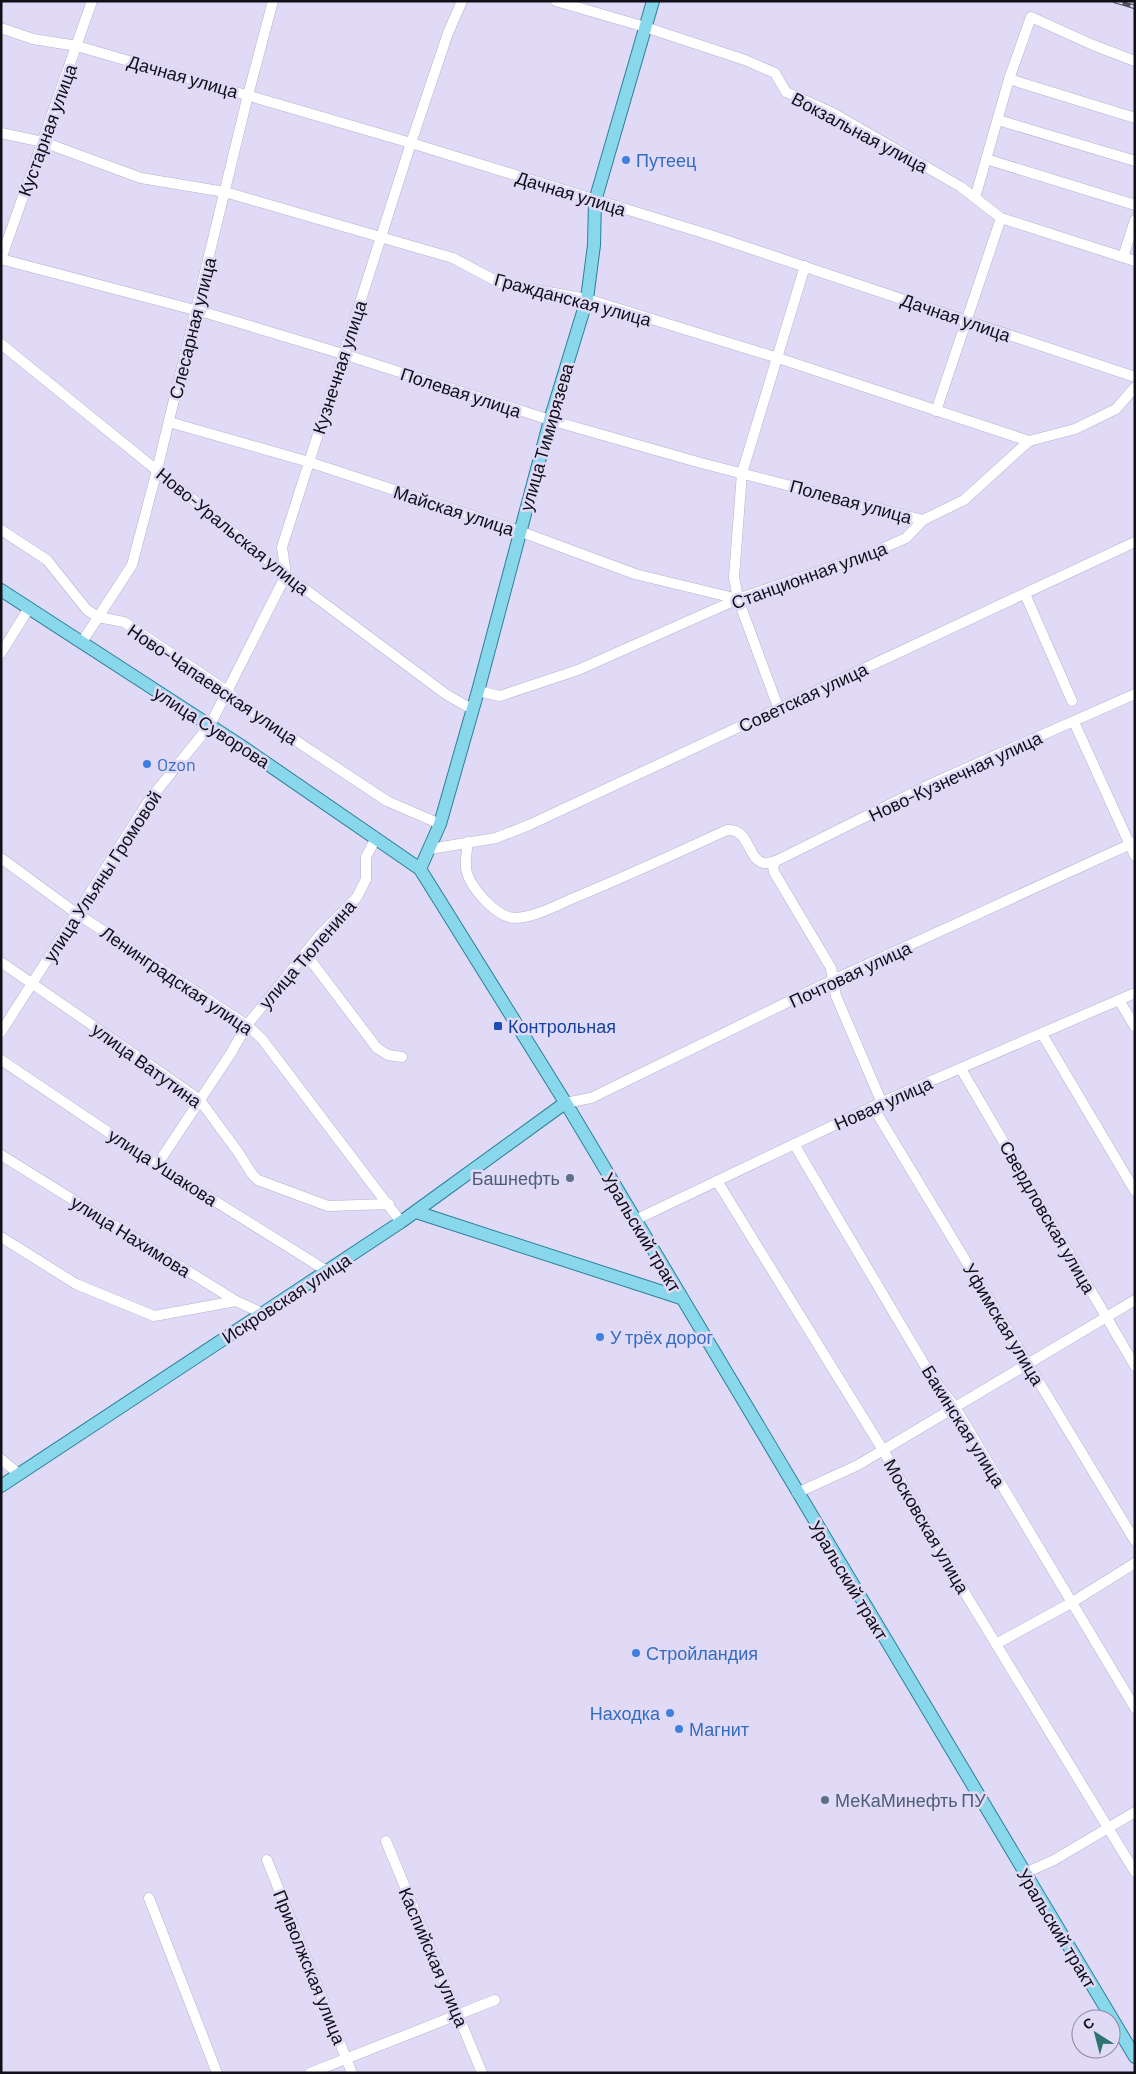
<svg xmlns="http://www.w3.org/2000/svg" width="1136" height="2074" font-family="Barlow,sans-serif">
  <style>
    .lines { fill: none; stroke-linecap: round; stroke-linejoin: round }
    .minor-casing { stroke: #b7b1cd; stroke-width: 11 }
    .major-casing { stroke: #2c8099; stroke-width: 14 }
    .minor { stroke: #fff; stroke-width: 10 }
    .major { stroke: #89d7eb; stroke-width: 12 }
    .rail-casing { stroke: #545160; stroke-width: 4.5 }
    .rail { stroke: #e0daf7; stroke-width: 2.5; stroke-dasharray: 8; stroke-linecap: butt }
    .shop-dot { fill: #3f7fe0; stroke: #e0daf7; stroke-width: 2 }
    .transit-dot { fill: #1a4fb4; stroke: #e0daf7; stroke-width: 2 }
    .service-dot { fill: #5c6f8a; stroke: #e0daf7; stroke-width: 2 }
    .labels { text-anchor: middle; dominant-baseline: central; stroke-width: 5; stroke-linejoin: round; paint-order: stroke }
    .street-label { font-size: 18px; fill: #110f18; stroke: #e0daf7 }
    .shop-label { font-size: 18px; fill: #366cbe; stroke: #e0daf7; text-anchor: start }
    .transit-label { font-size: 18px; fill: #164399; stroke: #e0daf7; text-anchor: start }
    .service-label { font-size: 18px; fill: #4e5e75; stroke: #e0daf7; text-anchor: end }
  </style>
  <rect width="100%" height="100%" fill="#e0daf7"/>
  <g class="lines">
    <g class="minor-casing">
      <g id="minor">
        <path d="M556,1L645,27L745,60L775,73L786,92L833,113L961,187L1001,218L1135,261"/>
        <path d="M1,28L33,39L77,46L191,79L411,143L710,235L1135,377"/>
        <path d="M1009,79L1135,118"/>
        <path d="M998,120L1135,161"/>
        <path d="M1,133L43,142L141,178L225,192L453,258L500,283L587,299L778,358L1029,441"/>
        <path d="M986,159L1135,205"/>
        <path d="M975,198L1009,79L1031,17L1093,45L1135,61"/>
        <path d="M1123,257L1135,220"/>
        <path d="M1,259L210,314L343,354L550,420L701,463L923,520"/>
        <path d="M1,259L92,1"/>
        <path d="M1,344L286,575L447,695L472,709"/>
        <path d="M936,411L1001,218"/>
        <path d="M169,422L309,462L519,531L635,574L738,599"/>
        <path d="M1,530L47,560L87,610L98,617L124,622L227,691L242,705L387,801L440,824"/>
        <path d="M1025,594L1072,701"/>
        <path d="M82,642L132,565L157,470L248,95L273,1"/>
        <path d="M1,653L29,608"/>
        <path d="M478,691L500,696L578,670L738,599L872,553L906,538L923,520L964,500L1029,441L1075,429L1116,409L1135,387"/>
        <path d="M778,707L738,599L734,577L742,473L805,266"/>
        <path d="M1074,722L1135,856"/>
        <path d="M468,842C467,851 464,864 467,873C472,889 497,918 515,918C536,917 557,905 576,897C627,876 677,853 727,830C750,828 747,860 764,863C768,864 773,862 776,861L933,783L1135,694"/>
        <path d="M430,849L496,838L529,825L1135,542"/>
        <path d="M1,858L76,913L247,1025L262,1039L401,1222"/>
        <path d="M776,861L773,866L774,872L831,968L836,996L882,1103"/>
        <path d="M305,953L377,1048L388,1055L402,1057"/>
        <path d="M1,962L199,1099L238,1152L252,1174L258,1180L328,1206L389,1204"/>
        <path d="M1119,1000L1135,1027"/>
        <path d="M1,1032L150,799L210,725L286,575L282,547L411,143L448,33L462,1"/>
        <path d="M1042,1034L1135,1191"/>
        <path d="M1,1060L157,1165L327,1271"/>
        <path d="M961,1069L1135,1366"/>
        <path d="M565,1103L591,1098L833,980L1135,842"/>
        <path d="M873,1107L1135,1541"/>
        <path d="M794,1144L930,1374L955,1407L1135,1708"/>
        <path d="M1,1155L236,1301L262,1313"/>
        <path d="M157,1165L231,1053L247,1025L319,936L357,897L366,879V857L376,838"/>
        <path d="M717,1181L883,1450L968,1598L1135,1872"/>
        <path d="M635,1220L889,1099L1135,993"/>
        <path d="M1,1237L76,1284L154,1316L236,1301"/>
        <path d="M1,1459L19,1474"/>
        <path d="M797,1493L858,1465L1135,1300"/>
        <path d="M996,1644L1071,1603L1135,1563"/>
        <path d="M386,1841L482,2073"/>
        <path d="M267,1860L352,2073"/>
        <path d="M1025,1873L1054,1860L1135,1812"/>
        <path d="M149,1898L217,2073"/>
        <path d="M310,2073L495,2000"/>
      </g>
    </g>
    <g class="major-casing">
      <g id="major">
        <path d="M1,590L240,745L420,869L570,1110L1135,2057"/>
        <path d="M420,869L440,824L478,691L550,420L587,299L594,245L595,201L653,1"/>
        <path d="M416,1212L681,1298"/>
        <path d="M1,1486L401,1222L565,1103"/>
      </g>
    </g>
    <use href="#minor" class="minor"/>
    <use href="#major" class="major"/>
    <g class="rail-casing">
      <path id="rail" d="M1115,1L1135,7"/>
    </g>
    <use href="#rail" class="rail"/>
  </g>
  <g class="shop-dot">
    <circle cx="626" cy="160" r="5"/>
    <circle cx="147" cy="764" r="5"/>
    <circle cx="600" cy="1337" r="5"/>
    <circle cx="636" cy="1653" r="5"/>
    <circle cx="670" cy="1713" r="5"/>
    <circle cx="679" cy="1729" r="5"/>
  </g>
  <rect class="transit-dot" x="493" y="1021" width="10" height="10" rx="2.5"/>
  <g class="service-dot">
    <circle cx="570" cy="1178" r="5"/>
    <circle cx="825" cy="1800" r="5"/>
  </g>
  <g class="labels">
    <g class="street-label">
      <text transform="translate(183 76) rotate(16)">Дачная улица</text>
      <text transform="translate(47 130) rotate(-70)">Кустарная улица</text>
      <text transform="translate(860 132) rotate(28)">Вокзальная улица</text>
      <text transform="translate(571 193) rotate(17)">Дачная улица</text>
      <text transform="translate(573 299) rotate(15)">Гражданская улица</text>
      <text transform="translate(956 317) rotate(19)">Дачная улица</text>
      <text transform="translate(192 328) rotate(-76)">Слесарная улица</text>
      <text transform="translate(339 367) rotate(-72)">Кузнечная улица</text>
      <text transform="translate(461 392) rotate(18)">Полевая улица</text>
      <text transform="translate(546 437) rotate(-74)">улица Тимирязева</text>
      <text transform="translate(851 501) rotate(15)">Полевая улица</text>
      <text transform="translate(454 510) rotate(18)">Майская улица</text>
      <text transform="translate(233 531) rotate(39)">Ново-Уральская улица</text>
      <text transform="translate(809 575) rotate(-20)">Станционная улица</text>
      <text transform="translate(213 684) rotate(34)">Ново-Чапаевская улица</text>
      <text transform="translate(803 697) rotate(-25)">Советская улица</text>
      <text transform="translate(212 727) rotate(33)">улица Суворова</text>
      <text transform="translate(955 776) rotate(-25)">Ново-Кузнечная улица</text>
      <text transform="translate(102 876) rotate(-57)">улица Ульяны Громовой</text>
      <text transform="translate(307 954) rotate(-49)">улица Тюленина</text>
      <text transform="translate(850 974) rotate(-25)">Почтовая улица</text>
      <text transform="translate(177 980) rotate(34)">Ленинградская улица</text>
      <text transform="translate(147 1065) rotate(36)">улица Ватутина</text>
      <text transform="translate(883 1103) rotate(-24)">Новая улица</text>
      <text transform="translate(163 1167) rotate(33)">улица Ушакова</text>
      <text transform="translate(1048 1217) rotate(60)">Свердловская улица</text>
      <text transform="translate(642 1232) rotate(59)">Уральский тракт</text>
      <text transform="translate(131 1236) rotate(32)">улица Нахимова</text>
      <text transform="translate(286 1298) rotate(-33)">Искровская улица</text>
      <text transform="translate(1004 1324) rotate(59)">Уфимская улица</text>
      <text transform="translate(964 1426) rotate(58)">Бакинская улица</text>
      <text transform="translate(927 1526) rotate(60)">Московская улица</text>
      <text transform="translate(849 1580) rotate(59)">Уральский тракт</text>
      <text transform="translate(1057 1928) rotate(59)">Уральский тракт</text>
      <text transform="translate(434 1957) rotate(67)">Каспийская улица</text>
      <text transform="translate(310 1967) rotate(68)">Приволжская улица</text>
    </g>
    <g class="shop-label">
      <text x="636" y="160">Путеец</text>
      <text x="157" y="764">Ozon</text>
      <text x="610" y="1337">У трёх дорог</text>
      <text x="646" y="1653">Стройландия</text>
      <text x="660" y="1713" text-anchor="end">Находка</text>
      <text x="689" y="1729">Магнит</text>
    </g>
    <g class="transit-label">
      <text x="508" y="1026">Контрольная</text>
    </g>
    <g class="service-label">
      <text x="560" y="1178">Башнефть</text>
      <text x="835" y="1800" text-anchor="start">МеКаМинефть ПУ</text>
    </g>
  </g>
  <rect width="1136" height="2074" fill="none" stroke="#110f18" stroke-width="5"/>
  <g transform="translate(1096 2034) rotate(324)"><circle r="24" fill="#e0daf7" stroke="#8d899e"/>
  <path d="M0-4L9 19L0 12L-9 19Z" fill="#2c7571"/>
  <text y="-8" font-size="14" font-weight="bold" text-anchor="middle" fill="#110f18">С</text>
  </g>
</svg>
